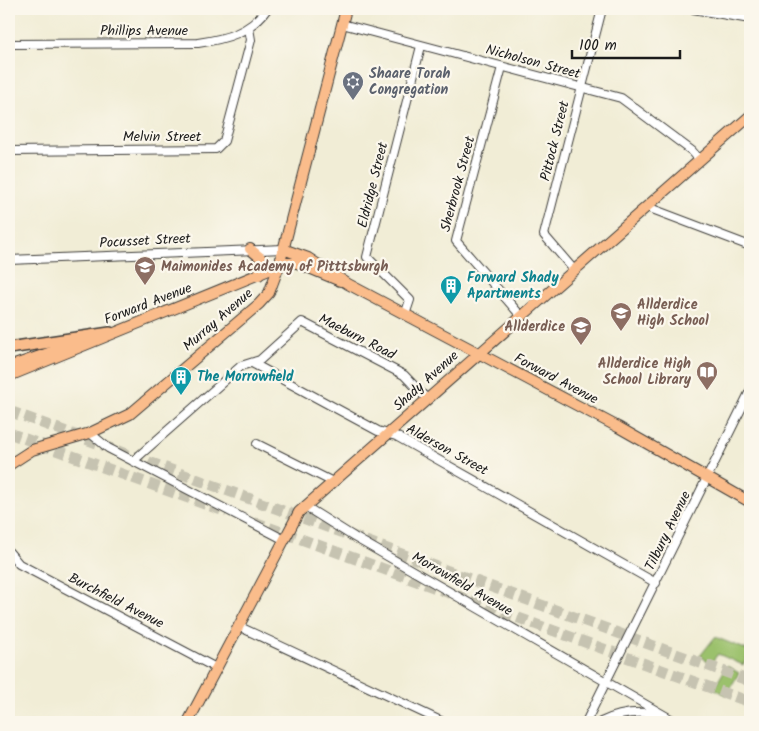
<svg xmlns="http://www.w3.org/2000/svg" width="759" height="731" font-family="Kalam,sans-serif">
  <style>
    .green { fill: #9bc16c; stroke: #5c6e44 }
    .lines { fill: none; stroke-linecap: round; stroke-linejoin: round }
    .highway-tunnel { stroke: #c6c3b1; stroke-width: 11; stroke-dasharray: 11 5.5; stroke-linecap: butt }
    .minor-casing { stroke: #3c3b38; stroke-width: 10 }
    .major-casing { stroke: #3c3b38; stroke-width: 12 }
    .highway-casing { stroke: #3c3b38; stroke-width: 14 }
    .minor { stroke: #fff; stroke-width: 8 }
    .major { stroke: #fabc8b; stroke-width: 10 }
    .highway { stroke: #fabc8b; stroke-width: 11 }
    .labels { text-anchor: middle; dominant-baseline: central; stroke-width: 4.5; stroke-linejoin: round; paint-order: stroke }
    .street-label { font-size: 14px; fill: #1c1c1c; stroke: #fbf7ec }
    .worship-label { font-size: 14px; font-weight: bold; fill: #5b616d; stroke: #fbf7ec; text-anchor: start }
    .education-label { font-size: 14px; font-weight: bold; fill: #785e54; stroke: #fbf7ec; text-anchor: start }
    .culture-label { font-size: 14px; font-weight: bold; fill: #0d838f; stroke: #fbf7ec; text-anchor: start }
  </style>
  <rect width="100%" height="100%" fill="#fbf7ec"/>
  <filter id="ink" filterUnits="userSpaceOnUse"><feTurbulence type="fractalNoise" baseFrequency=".02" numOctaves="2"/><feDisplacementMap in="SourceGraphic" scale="10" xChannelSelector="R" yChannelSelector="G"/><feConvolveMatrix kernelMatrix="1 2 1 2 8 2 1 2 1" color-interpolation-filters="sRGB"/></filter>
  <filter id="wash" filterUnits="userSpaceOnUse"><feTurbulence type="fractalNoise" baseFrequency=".0096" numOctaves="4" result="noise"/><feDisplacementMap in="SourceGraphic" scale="20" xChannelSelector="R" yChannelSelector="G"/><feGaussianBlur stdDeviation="1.12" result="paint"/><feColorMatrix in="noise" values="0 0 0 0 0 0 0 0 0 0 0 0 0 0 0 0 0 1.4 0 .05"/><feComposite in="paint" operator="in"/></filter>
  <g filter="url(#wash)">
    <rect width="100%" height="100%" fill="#f1edd6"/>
    <g class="green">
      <path d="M715,637L750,651L743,665L718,654L711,663L700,656Z"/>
      <path d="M727,666L739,673L726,695L714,688Z"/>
    </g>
  </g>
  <g filter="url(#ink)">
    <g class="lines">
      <g class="highway-tunnel">
        <path d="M9,411L750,681"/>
        <path d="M9,433L227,512"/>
        <path d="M254,522L750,702"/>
      </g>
      <g class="minor-casing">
        <g id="minor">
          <path d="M693,9L750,19"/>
          <path d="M342,24L621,98L692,151L700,160"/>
          <path d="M9,44L198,43C225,39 250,33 267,9"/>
          <path d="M502,67L456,241L521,316"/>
          <path d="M9,151L216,149L224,141L251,40L249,28"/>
          <path d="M647,207L750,246"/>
          <path d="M9,260L283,249"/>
          <path d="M574,270L544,235L602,9"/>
          <path d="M405,315L410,300L367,257L421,46"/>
          <path d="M252,363L378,431L396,436L656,583"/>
          <path d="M90,433L108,448L283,539"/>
          <path d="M257,444L333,482"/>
          <path d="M133,461L241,366L260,360L302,322L404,375L427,399"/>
          <path d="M306,505L311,510L354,537L676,722"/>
          <path d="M9,552L19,564L216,668"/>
          <path d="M238,626L443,722"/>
          <path d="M586,722L750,391"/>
          <path d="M601,722C618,713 638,711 658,714"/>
        </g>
      </g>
      <g class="major-casing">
        <g id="major">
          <path d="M250,249L261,258V266L259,275"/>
          <path d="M283,249L308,258L348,284L618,427L750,502"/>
          <path d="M9,367L77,343"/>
          <path d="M9,376L286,263H297L340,281"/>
          <path d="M9,465L32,450L90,433L130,414L259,304L269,293L279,266L346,9"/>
          <path d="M188,722L299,512L750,116"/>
        </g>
      </g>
      <g class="highway-casing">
        <path id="highway" d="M9,348L110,333"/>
      </g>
      <use href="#minor" class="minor"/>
      <use href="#major" class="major"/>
      <use href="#highway" class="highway"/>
    </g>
  </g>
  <defs>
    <g id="synagogue-pin" transform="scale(1.125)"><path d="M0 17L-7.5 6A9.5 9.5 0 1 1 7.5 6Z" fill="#6b7280" stroke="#fbf7ec"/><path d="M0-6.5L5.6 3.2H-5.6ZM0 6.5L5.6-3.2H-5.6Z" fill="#fff"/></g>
    <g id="school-pin" transform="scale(1.125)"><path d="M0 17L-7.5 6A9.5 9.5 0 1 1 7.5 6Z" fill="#8d6e63" stroke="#fbf7ec"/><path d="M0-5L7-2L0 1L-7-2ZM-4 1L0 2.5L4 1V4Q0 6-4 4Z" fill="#fff"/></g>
    <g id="building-pin" transform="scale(1.125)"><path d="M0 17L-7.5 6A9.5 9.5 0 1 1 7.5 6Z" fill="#0f9aa8" stroke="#fbf7ec"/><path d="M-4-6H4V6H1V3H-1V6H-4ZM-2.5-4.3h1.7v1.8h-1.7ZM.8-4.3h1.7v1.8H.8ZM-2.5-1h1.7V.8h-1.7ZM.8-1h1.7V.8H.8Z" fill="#fff"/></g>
    <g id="library-pin" transform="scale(1.125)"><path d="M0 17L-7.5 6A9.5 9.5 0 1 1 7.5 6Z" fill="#8d6e63" stroke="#fbf7ec"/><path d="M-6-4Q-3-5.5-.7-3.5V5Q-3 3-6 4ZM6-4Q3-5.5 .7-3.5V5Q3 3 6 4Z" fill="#fff"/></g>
  </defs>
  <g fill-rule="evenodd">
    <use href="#synagogue-pin" x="353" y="82"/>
    <use href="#school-pin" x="145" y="267"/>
    <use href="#building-pin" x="451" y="286"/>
    <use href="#school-pin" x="621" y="313"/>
    <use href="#school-pin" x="581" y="327"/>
    <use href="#library-pin" x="707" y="372"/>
    <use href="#building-pin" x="181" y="377"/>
  </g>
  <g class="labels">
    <g class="street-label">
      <text x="144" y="31">Phillips Avenue</text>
      <text transform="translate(533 62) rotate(15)">Nicholson Street</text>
      <text x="162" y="137">Melvin Street</text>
      <text transform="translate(555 141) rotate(-76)">Pittock Street</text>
      <text transform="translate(458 184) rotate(-75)">Sherbrook Street</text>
      <text transform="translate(373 185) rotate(-76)">Eldridge Street</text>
      <text transform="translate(145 241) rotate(-3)">Pocusset Street</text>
      <text transform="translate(148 304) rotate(-21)">Forward Avenue</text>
      <text transform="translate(218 320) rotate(-41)">Murray Avenue</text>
      <text transform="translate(357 337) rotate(27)">Maeburn Road</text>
      <text transform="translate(556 379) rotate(28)">Forward Avenue</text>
      <text transform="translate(426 381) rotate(-42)">Shady Avenue</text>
      <text transform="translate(447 450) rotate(29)">Alderson Street</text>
      <text transform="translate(668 531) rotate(-64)">Tilbury Avenue</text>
      <text transform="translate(462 584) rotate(30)">Morrowfield Avenue</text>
      <text transform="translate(116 601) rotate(27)">Burchfield Avenue</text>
    </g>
    <g class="worship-label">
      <text x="369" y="74">Shaare Torah<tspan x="369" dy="16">Congregation</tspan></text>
    </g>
    <g class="education-label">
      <text x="161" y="267">Maimonides Academy of Pitttsburgh</text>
      <text x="637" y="305">Allderdice<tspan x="637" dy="16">High School</tspan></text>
      <text x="565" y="327" text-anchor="end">Allderdice</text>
      <text x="691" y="364" text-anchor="end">Allderdice High<tspan x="691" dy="16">School Library</tspan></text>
    </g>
    <g class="culture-label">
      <text x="467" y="278">Forward Shady<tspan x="467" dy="16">Apartments</tspan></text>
      <text x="197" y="377">The Morrowfield</text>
    </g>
  </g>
  <rect width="759" height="731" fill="none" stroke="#fbf7ec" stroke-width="30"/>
  <path d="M572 50v8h108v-8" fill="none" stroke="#1c1c1c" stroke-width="2.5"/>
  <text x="579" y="50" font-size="15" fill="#1c1c1c" stroke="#fbf7ec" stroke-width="4" paint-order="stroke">100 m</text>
</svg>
